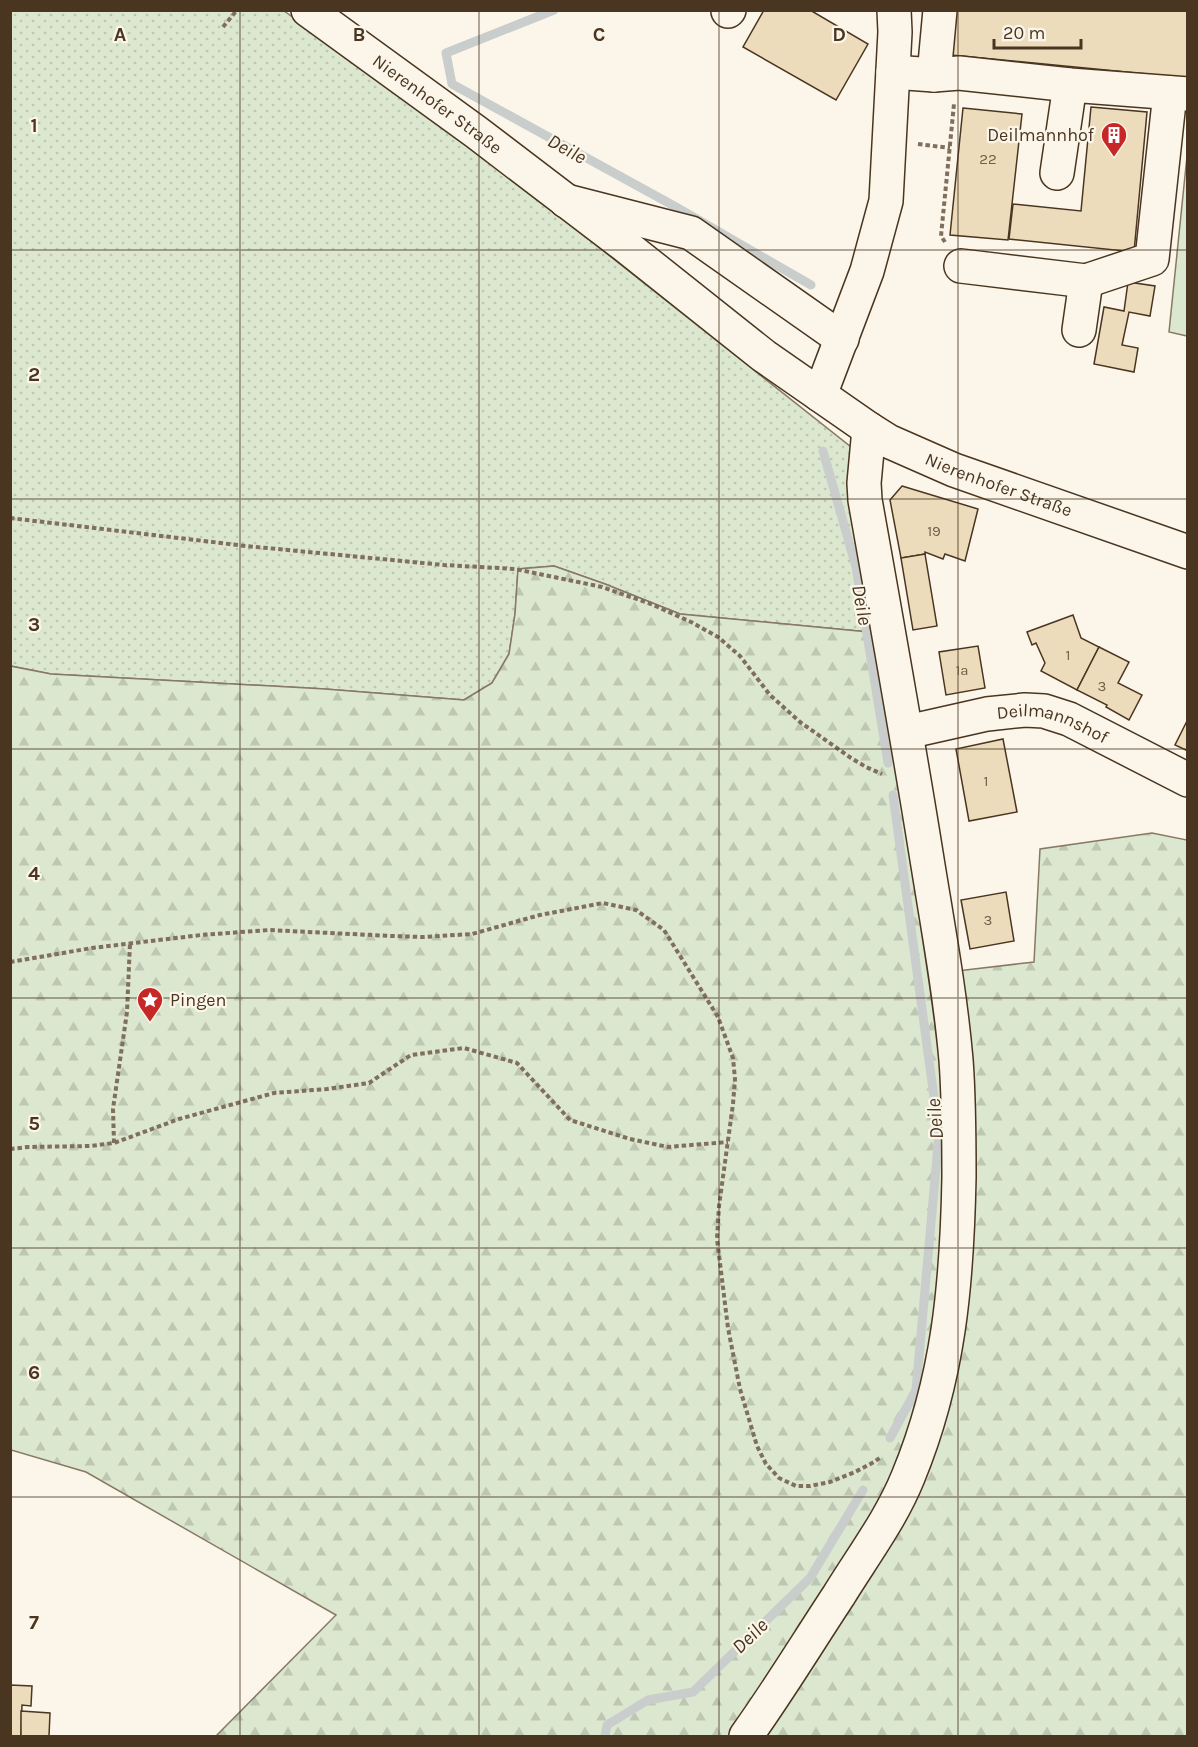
<svg xmlns="http://www.w3.org/2000/svg" width="1198" height="1747" font-family="Karla,sans-serif">
  <style>
    .grass { fill: url(#grass-dots); stroke: #887966; stroke-width: 1.5 }
    .forest { fill: url(#forest-firs); stroke: #887966; stroke-width: 1.5 }
    .pitch { fill: #dce7d0; stroke: #887966; stroke-width: 1.5 }
    .lines { fill: none; stroke-linecap: round; stroke-linejoin: round }
    .stream { stroke: #c9cecd; stroke-width: 9 }
    .building { fill: #ecdcbc; stroke: #4a3520; stroke-width: 1.5 }
    .minor-casing { stroke: #4a3520; stroke-width: 36 }
    .major-casing { stroke: #4a3520; stroke-width: 36 }
    .path { stroke: #7f6f5c; stroke-width: 4; stroke-dasharray: 4.5 3; stroke-linecap: butt }
    .minor { stroke: #fbf6e9; stroke-width: 33 }
    .major { stroke: #fbf6e9; stroke-width: 33 }
    .grid { fill: none; stroke: #4a3520; stroke-width: 1.5; stroke-opacity: 0.55 }
    .labels { text-anchor: middle; dominant-baseline: central; stroke-width: 4.5; stroke-linejoin: round; paint-order: stroke }
    .number-label { font-size: 15px; fill: #725f47 }
    .street-label { font-size: 18px; fill: #4a3520; stroke: #fbf6e9 }
    .poi-label { font-size: 18px; fill: #4a3520; stroke: #fbf6e9; text-anchor: end }
    .water-label { font-size: 20px; font-style: italic; fill: #4a3520; stroke: #fbf6e9 }
    .grid-label { font-size: 20px; text-anchor: middle; font-weight: bold; fill: #4a3520; stroke: #fbf6e9; stroke-width: 4.5; stroke-linejoin: round; paint-order: stroke }
  </style>
  <defs>
    <pattern id="grass-dots" width="8" height="8" patternUnits="userSpaceOnUse" patternTransform="scale(1.5)"><rect width="8" height="8" fill="#dce7d0"/><path d="M2 2h.1M6 6h.1" fill="none" stroke="#bec7b2" stroke-width="1.8" stroke-linecap="round"/></pattern>
    <pattern id="forest-firs" width="22" height="20" patternUnits="userSpaceOnUse" patternTransform="scale(1.5)"><rect width="22" height="20" fill="#dce7d0"/><path d="M5 1l3.5 6h-7zM16 11l3.5 6h-7z" fill="#bec7b2"/></pattern>
  </defs>
  <rect width="100%" height="100%" fill="#fbf6e9"/>
  <path class="grass" d="M10,11H284L393,88L596,245L851,447L879,633L680,614L605,584L554,566L518,569L515,614L509,654L492,683L464,700L325,689L51,674L11,666Z"/>
  <path class="forest" d="M554,566L605,584L680,614L879,633L957,971L1034,962L1040,849L1152,833L1187,840V1736H216L336,1615L86,1472L11,1450L10,666L51,674L325,689L464,700L492,683L509,654L515,614L518,569Z"/>
  <path class="pitch" d="M1187,156V336L1169,332Z"/>
  <g class="lines">
    <g class="stream">
      <path d="M554,10L446,53L452,84L676,207L811,285"/>
      <path d="M823,451L856,567L888,763"/>
      <path d="M890,1438L916,1390L939,1134L893,795"/>
      <path d="M605,1736L607,1725L648,1700L693,1692L810,1578L863,1490"/>
    </g>
  </g>
  <g class="building">
    <path d="M764,10H810L868,44L836,100L743,47Z"/>
    <path d="M956,10H1188V78L951,55Z"/>
    <path d="M1091,107L1147,112L1134,252L1009,239L1013,204L1081,211Z"/>
    <path d="M963,108L1022,114L1008,240L950,235Z"/>
    <path d="M1128,282L1155,286L1150,316L1129,312L1122,345L1138,348L1134,372L1094,364L1104,307L1124,311Z"/>
    <path d="M902,486L978,509L965,561L945,554L943,559L925,552V554L901,558L890,500Z"/>
    <path d="M925,554L937,626L913,630L901,558Z"/>
    <path d="M1073,615L1081,638L1099,647L1077,690L1041,671L1045,663L1036,643L1032,645L1027,632Z"/>
    <path d="M978,646L985,688L946,695L939,652Z"/>
    <path d="M1099,647L1129,662L1118,683L1142,695L1129,720L1106,707L1107,705L1077,690Z"/>
    <path d="M1187,721L1188,722V751L1175,745Z"/>
    <path d="M1003,739L1017,812L969,821L956,749Z"/>
    <path d="M1006,892L1014,941L970,949L961,900Z"/>
    <path d="M10,1685L32,1686L31,1706L22,1705L21,1736H10Z"/>
    <path d="M21,1711L50,1713L49,1736H21Z"/>
  </g>
  <g class="lines">
    <g class="minor-casing">
      <g id="minor">
        <path d="M728,11L729,10"/>
        <path d="M893,72L934,75L959,73L1070,85L1188,94"/>
        <path d="M934,75L940,10"/>
        <path d="M1057,173L1070,85"/>
        <path d="M566,201L691,233L842,339"/>
        <path d="M961,266L1086,281L1152,259L1170,93"/>
        <path d="M1079,330L1086,281"/>
        <path d="M820,395L867,271L886,201L895,32L894,10"/>
        <path id="s1" d="M907,732L987,714L1025,710L1044,711L1069,719L1188,780"/>
        <path d="M746,1736C779,1690 808,1642 839,1595C863,1556 891,1519 908,1477C949,1378 957,1283 959,1177C959,1138 959,1099 956,1060C950,991 937,922 926,853C907,735 886,618 865,500L864,483L869,429"/>
      </g>
    </g>
    <g class="major-casing">
      <g id="major">
        <path id="s2" d="M308,10L476,132L623,244L764,356L869,429L888,441L954,470L1188,552"/>
      </g>
    </g>
    <g class="path">
      <path d="M223,27L237,10"/>
      <path d="M918,144L950,148"/>
      <path d="M945,242L941,236L954,104"/>
      <path d="M10,518L246,546L444,565L515,569L602,587L651,604L691,622L718,637L740,656L770,695L800,722L851,758L866,767L882,774"/>
      <path d="M10,962L92,948L201,935L269,930L391,936L423,937L472,934L540,915L603,903L636,910L664,930L718,1017L733,1058L735,1079L733,1104L719,1206L717,1239L728,1328L740,1389L757,1446L766,1464L779,1478L796,1486H810L830,1482L855,1472L874,1462L881,1457"/>
      <path d="M114,1143L113,1109L127,1012L130,943"/>
      <path d="M10,1149L28,1147L91,1146L114,1143L179,1119L274,1093L327,1089L369,1083L411,1055L464,1048L517,1063L570,1120L630,1139L668,1147L728,1142"/>
    </g>
    <use href="#minor" class="minor"/>
    <use href="#major" class="major"/>
  </g>
  <path class="grid" d="M240,10V1736M479,10V1736M719,10V1736M958,10V1736M10,250H1188M10,499H1188M10,749H1188M10,998H1188M10,1248H1188M10,1497H1188"/>
  <defs>
    <g id="building-pin" transform="scale(1.35)"><path d="M0 17L-7.5 6A9.5 9.5 0 1 1 7.5 6Z" fill="#c62828" stroke="#fbf6e9"/><path d="M-4-6H4V6H1V3H-1V6H-4ZM-2.5-4.3h1.7v1.8h-1.7ZM.8-4.3h1.7v1.8H.8ZM-2.5-1h1.7V.8h-1.7ZM.8-1h1.7V.8H.8Z" fill="#fff"/></g>
    <g id="sight-pin" transform="scale(1.35)"><path d="M0 17L-7.5 6A9.5 9.5 0 1 1 7.5 6Z" fill="#c62828" stroke="#fbf6e9"/><path d="M0-6L1.8-2.2L6-1.7L2.9 1.2L3.7 5.4L0 3.3L-3.7 5.4L-2.9 1.2L-6-1.7L-1.8-2.2Z" fill="#fff"/></g>
  </defs>
  <g fill-rule="evenodd">
    <use href="#building-pin" x="1114" y="135"/>
    <use href="#sight-pin" x="150" y="1000"/>
  </g>
  <g class="labels">
    <g class="number-label">
      <text x="988" y="159">22</text>
      <text x="934" y="531">19</text>
      <text x="1068" y="655">1</text>
      <text x="962" y="670">1a</text>
      <text x="1102" y="686">3</text>
      <text x="986" y="781">1</text>
      <text x="988" y="920">3</text>
    </g>
    <g class="street-label">
      <text stroke="none"><textPath href="#s2" startOffset="160">Nierenhofer Straße</textPath></text>
      <text stroke="none"><textPath href="#s2" startOffset="842">Nierenhofer Straße</textPath></text>
      <text stroke="none"><textPath href="#s1" startOffset="150">Deilmannshof</textPath></text>
    </g>
    <g class="poi-label">
      <text x="1094" y="135">Deilmannhof</text>
      <text x="170" y="1000" text-anchor="start">Pingen</text>
    </g>
    <g class="water-label">
      <text transform="translate(567 149) rotate(29)">Deile</text>
      <text transform="translate(862 605) rotate(80)">Deile</text>
      <text transform="translate(935 1119) rotate(-95)">Deile</text>
      <text transform="translate(750 1636) rotate(-44)">Deile</text>
    </g>
  </g>
  <g class="grid-label">
    <text x="120" y="41">A</text>
    <text x="359" y="41">B</text>
    <text x="599" y="41">C</text>
    <text x="839" y="41">D</text>
    <text x="34" y="132">1</text>
    <text x="34" y="381">2</text>
    <text x="34" y="631">3</text>
    <text x="34" y="880">4</text>
    <text x="34" y="1130">5</text>
    <text x="34" y="1379">6</text>
    <text x="34" y="1629">7</text>
  </g>
  <rect width="1198" height="1747" fill="none" stroke="#4a3520" stroke-width="24"/>
  <path d="M994 39v9h87v-9" fill="none" stroke="#4a3520" stroke-width="3"/>
  <text x="1003" y="39" font-size="18" fill="#4a3520" stroke="#fbf6e9" stroke-width="4.5" paint-order="stroke">20 m</text>
</svg>
